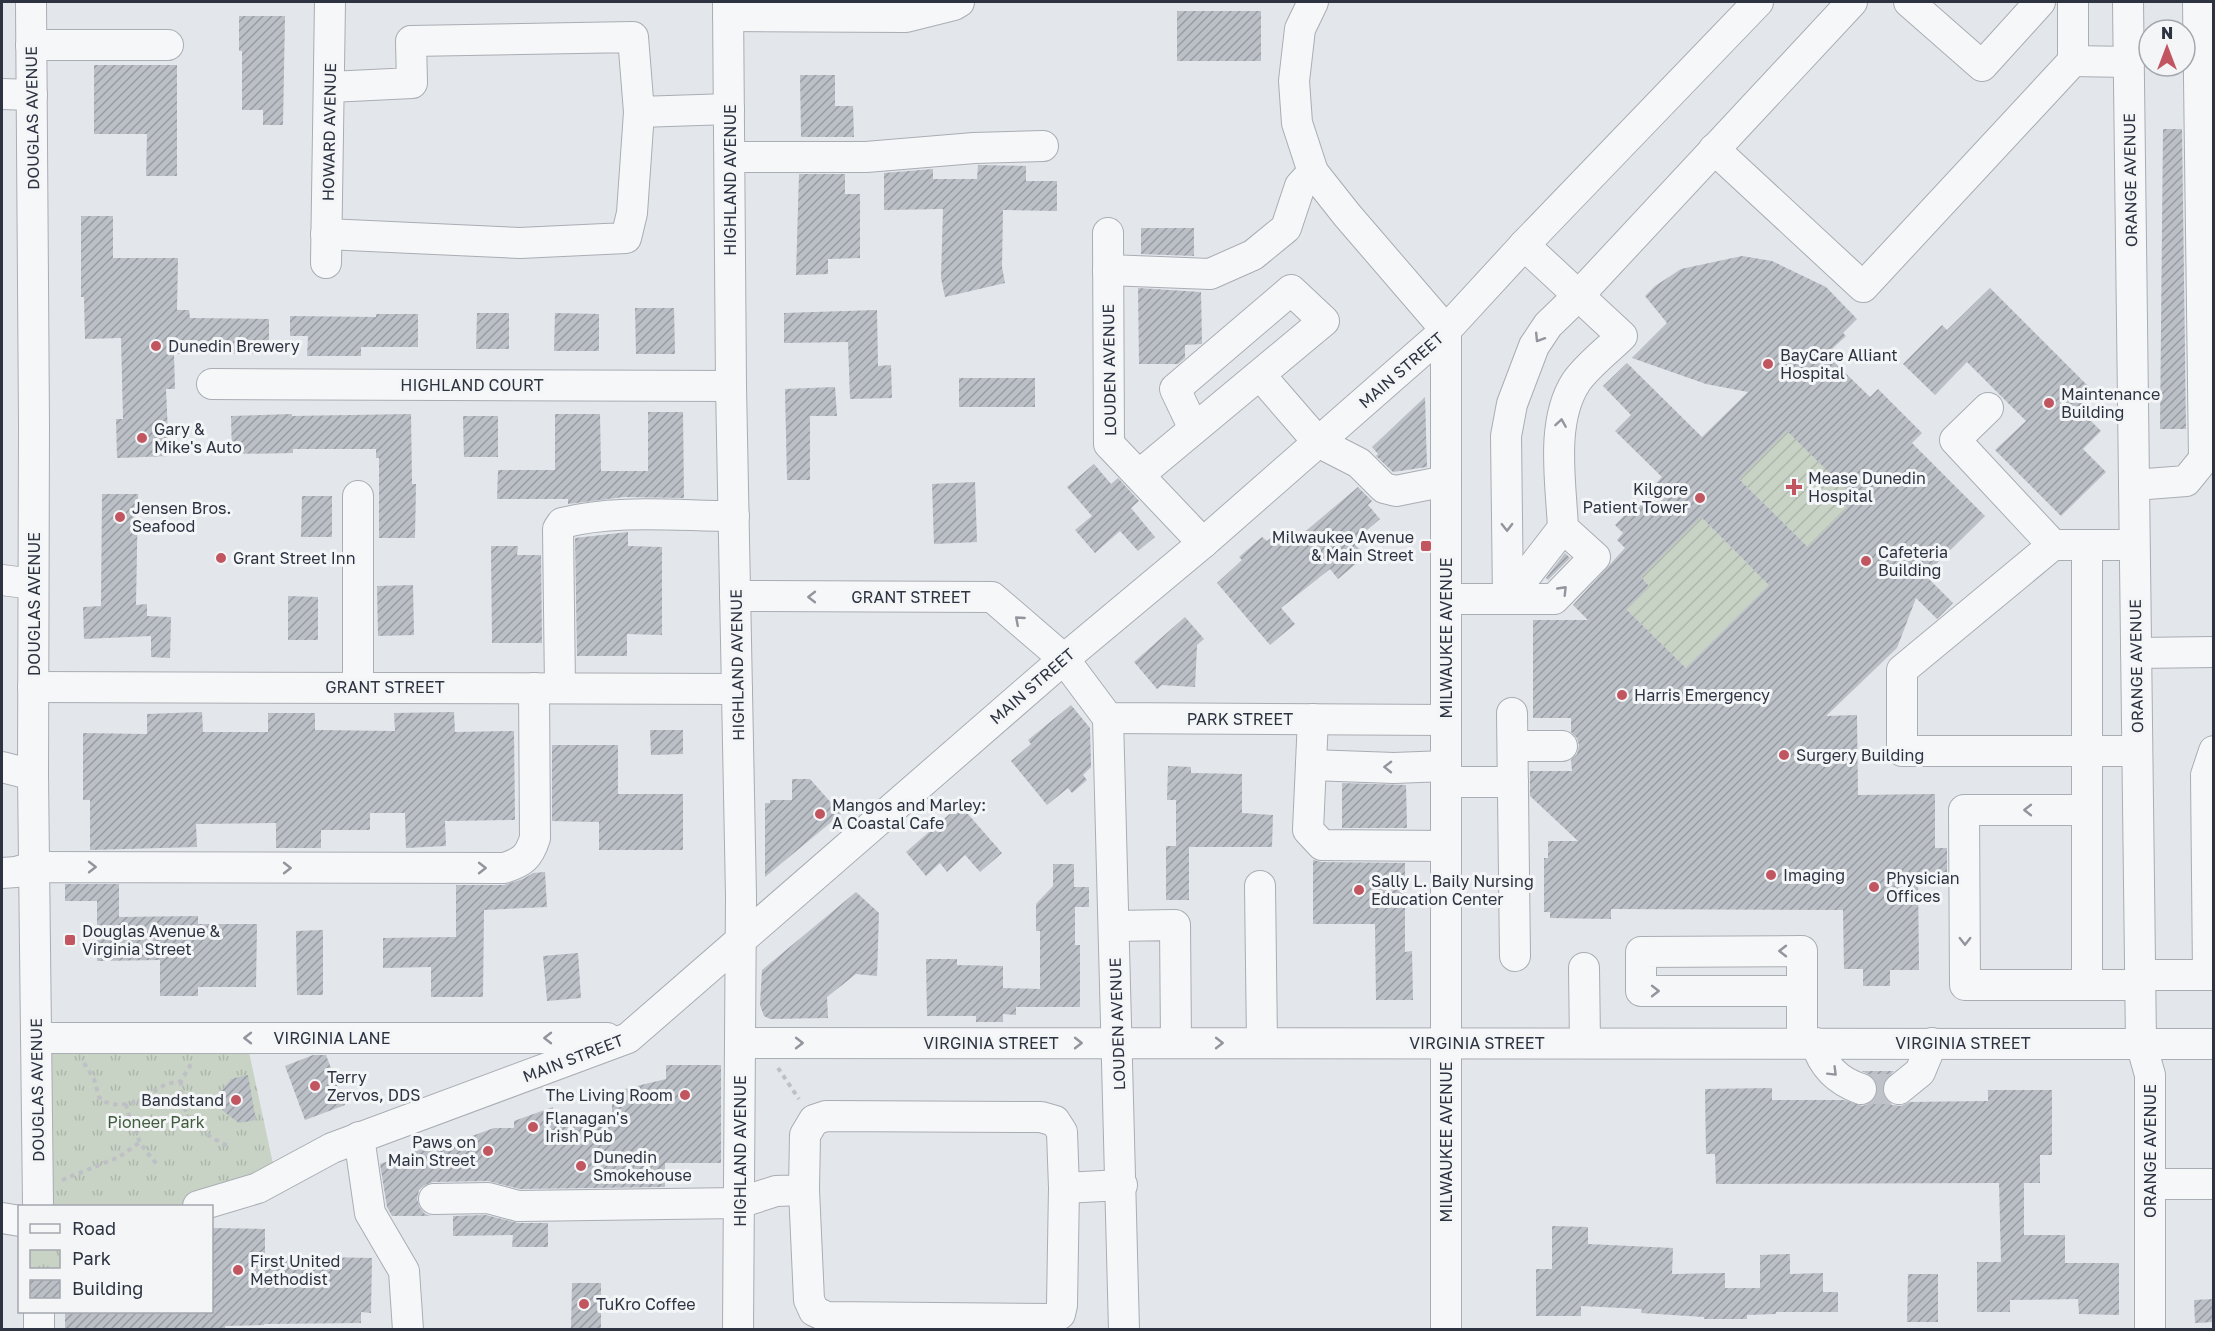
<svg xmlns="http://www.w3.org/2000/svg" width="2215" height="1331" font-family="'Golos Text',sans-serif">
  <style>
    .park { fill: url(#park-tufts) }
    .garden { fill: url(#garden-furrows) }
    .building { fill: url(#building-hatch); fill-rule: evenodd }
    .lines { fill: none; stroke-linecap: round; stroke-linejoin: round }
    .minor-tunnel { stroke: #bfc2c8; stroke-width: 30; stroke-dasharray: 30 15; stroke-linecap: butt }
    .minor-casing { stroke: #a9adb4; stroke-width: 32 }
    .path { stroke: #bec0c5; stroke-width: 4; stroke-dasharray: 4.5 4.5; stroke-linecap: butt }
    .minor { stroke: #f6f7f9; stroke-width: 30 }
    .oneway { stroke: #92959d }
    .poi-dot { fill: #c25660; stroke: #f3f5f7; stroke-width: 2 }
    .labels { text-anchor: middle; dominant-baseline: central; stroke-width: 6; stroke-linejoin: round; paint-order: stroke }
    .street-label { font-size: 16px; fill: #2d3341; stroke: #f3f5f7 }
    .poi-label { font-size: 16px; fill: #2d3341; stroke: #f3f5f7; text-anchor: start }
    .park-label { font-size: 16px; fill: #405b3b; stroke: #f3f5f7 }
  </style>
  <defs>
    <pattern id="park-tufts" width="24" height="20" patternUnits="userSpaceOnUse" patternTransform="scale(1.5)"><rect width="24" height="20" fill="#c8d3c5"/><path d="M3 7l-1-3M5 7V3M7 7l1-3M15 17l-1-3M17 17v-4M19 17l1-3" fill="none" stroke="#acb6aa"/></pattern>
    <pattern id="garden-furrows" width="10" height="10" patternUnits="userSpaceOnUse" patternTransform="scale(1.5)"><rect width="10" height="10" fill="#c8d3c5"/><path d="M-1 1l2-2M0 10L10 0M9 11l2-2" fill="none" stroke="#acb6aa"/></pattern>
    <pattern id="building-hatch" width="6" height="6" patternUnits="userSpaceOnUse" patternTransform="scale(1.5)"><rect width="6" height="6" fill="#bbbfc6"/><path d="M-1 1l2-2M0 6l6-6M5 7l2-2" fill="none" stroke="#989ca2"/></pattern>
  </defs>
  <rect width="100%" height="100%" fill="#e3e6ea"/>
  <path class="park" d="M36,1038H246L276,1178L196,1206H38Z"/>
  <g class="garden">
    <path d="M1787,431L1905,432L1838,498L1847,508L1808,547L1739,479Z"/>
    <path d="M1701,517L1748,564L1775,579L1686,668L1626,609L1649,586L1641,577Z"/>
  </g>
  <g class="building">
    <rect x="1177" y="11" width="84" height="50"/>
    <path d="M239,16H285L283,125H263V110H242V51H239Z"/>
    <path d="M94,65H177V176H146L147,134H94Z"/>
    <path d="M800,75H835V106H853L854,137H801Z"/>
    <path d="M2163,129H2182L2186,429H2160Z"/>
    <path d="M978,165L1026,166V181H1057V211L1003,210L1002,267L1005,283L945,297L941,278L943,209L884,210V173L933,169V179H977Z"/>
    <path d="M799,174H845V194H860V258L828,259V274L796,275Z"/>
    <path d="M81,216H113V258H178L177,310H189L190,318L269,319V354H174L175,389H166L169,456L117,458L116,419H123L121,338L85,339L84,297H81Z"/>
    <path d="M1141,228H1194V256L1141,254Z"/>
    <path d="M1742,256L1772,261L1826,287L1857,319L1843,333L1846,336L1832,349L1836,354L1831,359L1870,397L1878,389L1922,433L1912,443L1985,516L1925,575L1953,603L1937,619L1916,598L1897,648L1826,716L1857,715L1858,795L1935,794V848H1947V876H1918L1919,970H1890V986H1863V969H1844L1843,910L1611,909V919L1550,918V912H1544V858H1548V841H1578L1530,796V771H1572L1571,760L1577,754L1579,745L1577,738L1571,732V718H1533V620H1588L1573,605L1625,548L1617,540L1623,533L1615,525L1662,477L1615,431L1631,415L1603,386L1627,363L1702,437L1748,392L1706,384L1632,358L1667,323L1645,296L1655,286L1681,269ZM1787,431L1847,490L1838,499L1847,508L1808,547L1739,479ZM1701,517L1769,585L1686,668L1626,609L1649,586L1641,577Z"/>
    <path d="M1138,288L1201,292L1202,344L1185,345V358L1178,364H1139Z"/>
    <path d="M1990,288L2097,395L2081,411L2101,431L2083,449L2106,472L2061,516L1995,450L2026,421L1967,362L1935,395L1903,364L1942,325L1947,330Z"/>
    <path d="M635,308H674L675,354H636Z"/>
    <path d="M877,310L878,366L891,365L892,398L850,399L848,342L784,343V313Z"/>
    <path d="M477,313H509V349H476Z"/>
    <path d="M555,313L599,314V351H554Z"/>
    <path d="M376,314H418V347H361V356H307L308,336H290V316L376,317Z"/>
    <rect x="959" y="378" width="76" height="29"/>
    <path d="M835,387L837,416H810V480H787L785,389Z"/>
    <path d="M1425,397L1427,467L1393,472L1376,456L1378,454L1372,447Z"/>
    <path d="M648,412H683L684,498L624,497L568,504V499H497L498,470H555V414H600L601,471H648Z"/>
    <path d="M292,414V416L411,414L412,484H416L415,538H379V458H376V449H293V453L232,454L231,416Z"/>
    <path d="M463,416H498V457H464Z"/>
    <path d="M1094,464L1111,484L1118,478L1139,501L1131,508L1155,537L1138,551L1120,531L1095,553L1075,530L1092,516L1067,487Z"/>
    <path d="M975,482L977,542L934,544L932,484Z"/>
    <path d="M1358,487L1372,501L1368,505L1380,519L1353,542L1365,556L1338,579L1330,569L1281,608L1295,624L1270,645L1217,583L1242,560L1239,557L1262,537L1267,541L1277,533L1288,546Z"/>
    <path d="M102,494H138L136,605L147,604V616L171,617L170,658L151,657V636L84,639L83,607L101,606Z"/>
    <path d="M302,496H332V537H301Z"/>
    <path d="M628,532V546L662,547V635L627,634V656H577L575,538Z"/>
    <path d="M491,546H518L517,555H541L542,643H492Z"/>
    <path d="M1565,553L1570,558L1548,580L1546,578Z"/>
    <path d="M413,585L414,635L378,636L377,586Z"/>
    <path d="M288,596L318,597V640H288Z"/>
    <path d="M1185,617L1204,639L1197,645L1195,687L1162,685L1157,689L1134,662Z"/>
    <path d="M1071,705L1090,728L1091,767L1083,775L1087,780L1072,793L1068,788L1047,805L1011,761L1031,744L1028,740Z"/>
    <path d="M202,712L203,732H268V713H315V730L395,731L394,713L454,712L455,732L514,731L515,820L445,821L446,846L406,848L405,813H370V830H321V848H276V823L196,824L197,847L90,850V800H83V733L147,734V714Z"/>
    <path d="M650,730H683V754L651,755Z"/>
    <path d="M552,745H618V794H683V850H599V822L552,821Z"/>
    <path d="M1168,766L1191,767V773L1242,774V813L1273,815L1272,847H1189V900H1166V846H1176V800H1167Z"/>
    <path d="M792,779H810L841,814L765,877V803H770V800H792Z"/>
    <path d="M1342,783L1406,785L1407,828H1342Z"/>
    <path d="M960,805L1002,853L980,872L965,855L947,872L940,863L926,876L906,852Z"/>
    <path d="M1313,860L1322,862L1405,863V952L1412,951L1413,1000H1376L1375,924H1313Z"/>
    <path d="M1053,864H1074V887H1089V907H1075V945H1080V1007H1016V1015L1003,1014V1022H976V1016H927L926,959H957V965L1003,966V988L1040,989V931H1036V904L1053,886Z"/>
    <path d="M545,872L547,907L484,910L483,997H431V967L383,968V938L456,937V885H504L523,879L533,873Z"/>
    <path d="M65,884H119V917L198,916V924H257L256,987H198V996H160V960L97,961V901H65Z"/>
    <path d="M856,892L879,913L877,976L856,974L827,997L828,1018L770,1019L764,1016L760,1005L762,970Z"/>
    <path d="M323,930V995H297L296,931Z"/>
    <path d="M578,953L581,998L547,1001L543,956Z"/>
    <path d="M313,1055H326L345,1105L305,1120L285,1066Z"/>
    <path d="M666,1065H721V1163H665V1187L520,1189L488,1181L433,1182L425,1185L419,1190L417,1199L420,1208L425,1214L431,1216H392L387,1207L380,1164L439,1143V1148L494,1128H514V1121L553,1107V1122L612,1121V1092L666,1079Z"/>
    <path d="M1862,1071H1894L1883,1082L1882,1092L1886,1100L1892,1105L1901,1106L1910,1102L1988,1101V1090H2052V1155H2040V1183H2024V1235H2065V1263H2119V1315L2079,1314L2078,1299L2010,1300V1312H1977V1262H2001L1999,1183L1716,1184L1715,1154H1706L1705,1089L1772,1088V1100H1844L1863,1106L1872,1102L1877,1095L1878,1087L1874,1078Z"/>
    <path d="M248,1075L256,1120L239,1123L223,1111L220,1104V1097L222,1090L231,1079Z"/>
    <path d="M486,1215L518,1223H548V1247H512L513,1235L453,1236V1216Z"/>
    <path d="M1552,1226L1588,1227V1244L1673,1248L1672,1274L1725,1273V1288H1760V1255L1790,1254V1274L1823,1273V1292H1838V1312H1776V1314L1747,1315V1319H1704V1317L1641,1313L1642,1309L1581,1306V1316H1536V1269H1552Z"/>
    <path d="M212,1228L265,1229V1256L372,1258L371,1313L361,1312V1323L264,1324V1325L225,1326V1329H65V1311H212Z"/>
    <path d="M1908,1274H1938V1322H1907Z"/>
    <path d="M572,1283H601V1328H571Z"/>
    <path d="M2214,1299V1322L2195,1323L2194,1300Z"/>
  </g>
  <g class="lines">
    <path class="minor-tunnel" d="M1861,1089H1899"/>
    <g class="minor-casing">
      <g id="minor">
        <path d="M31,2L34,425L33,775L38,1206"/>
        <path d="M728,2L731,386L741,896L738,1330"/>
        <path d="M1313,2L1300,29L1294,81L1297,123L1313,172L1347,215L1446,330V1330"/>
        <path d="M1909,2L1982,66L2040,2"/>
        <path d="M2128,2L2141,1043L2150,1075V1330"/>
        <path d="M728,16L906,17L954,5L959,2"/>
        <path d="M31,45H168"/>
        <path d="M2073,61L2129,62"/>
        <path d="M330,87L412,83L411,41L633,37L639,112L729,109"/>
        <path d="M2,94L32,95"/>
        <path d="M1714,149L1863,287L2073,61V2"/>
        <path d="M730,157H866L974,148L1043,146"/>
        <path d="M1108,233L1109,444L1203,543"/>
        <path d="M326,234L520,243L626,238L632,213L639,112"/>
        <path d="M326,263L330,2"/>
        <path d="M1108,270L1210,274L1253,255L1286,228L1300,186L1313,172"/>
        <path d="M1260,375L1318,442L1359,463L1384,488L1396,491L1446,481"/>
        <path d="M212,384L731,386"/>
        <path d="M1988,408L1955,440L2053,545H2134"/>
        <path d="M1139,475L1324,321L1291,290L1175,389L1194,429"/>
        <path d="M2134,485L2186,481L2204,459L2198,2"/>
        <path d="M2053,545L1902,670V751H2137"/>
        <path d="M2087,545V985"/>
        <path d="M2,580L33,584"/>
        <path d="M735,596L992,597L1064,659L1108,718L1446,720"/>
        <path d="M1446,599H1554L1595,557L1563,528C1561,483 1550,422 1576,382C1588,365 1607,351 1622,336L1524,245"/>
        <path d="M1508,599L1506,436L1512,404L1534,346L1548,325L1578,296L1852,2"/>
        <path d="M1508,599L1563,528"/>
        <path d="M2136,653L2214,652"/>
        <path d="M33,687L737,689"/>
        <path d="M358,687V496"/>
        <path d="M560,688L558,529L562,523C617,509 677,516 734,516"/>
        <path d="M1512,713L1515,956"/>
        <path d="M1108,718L1124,1330"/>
        <path d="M1313,719L1308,830L1322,845L1446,846"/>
        <path d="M1513,746H1562"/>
        <path d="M1311,765L1394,768L1446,766"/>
        <path d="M2,767L33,775"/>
        <path d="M1446,782H1513"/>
        <path d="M2087,810H1964L1965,985H2140"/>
        <path d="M2,873L16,872L34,867L504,868C523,862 529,857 535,838L534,688"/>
        <path d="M1260,886L1262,1043"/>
        <path d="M1114,926L1175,925L1176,1043"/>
        <path d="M1584,968L1585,1043"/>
        <path d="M2140,975H2214"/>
        <path d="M2208,975L2206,775L2214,751"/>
        <path d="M1802,991H1641V952L1802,951V1043"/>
        <path d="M36,1038H607"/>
        <path d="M741,1043L2214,1044"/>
        <path d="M1816,1043C1823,1067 1838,1081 1861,1089"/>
        <path d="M1899,1089L1920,1072L1932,1043"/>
        <path d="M359,1137L370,1213L404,1271L408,1330"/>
        <path d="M2150,1184H2214"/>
        <path d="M804,1190L809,1300L814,1311L827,1317L1053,1319L1060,1314L1062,1305L1064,1188"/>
        <path d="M434,1199L488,1198L518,1206L739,1203L776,1191L804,1190L805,1135L814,1120L826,1116L1041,1117L1055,1121L1062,1132L1064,1188L1122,1185"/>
        <path d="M198,1206L258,1188L332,1148L628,1038L1064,659L1203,543L1446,330L1526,243L1758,2"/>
        <path d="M2,1218L20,1221"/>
        <path d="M39,1312V1330"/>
      </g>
    </g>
    <g class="path">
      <path d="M84,1063L94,1079L99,1097L104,1102L118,1105L137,1102L184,1107C193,1129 210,1137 230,1147"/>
      <path d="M778,1068L799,1099"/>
      <path d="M181,1081V1096L184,1107"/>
      <path d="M138,1101L166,1084L181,1081L191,1064"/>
      <path d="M126,1104C131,1127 140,1147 157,1164"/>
      <path d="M62,1180L119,1157L140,1142"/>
    </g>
    <use href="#minor" class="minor"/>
  </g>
  <defs><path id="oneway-chevron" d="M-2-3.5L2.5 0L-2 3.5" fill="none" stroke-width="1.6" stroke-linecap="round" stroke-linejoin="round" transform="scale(1.5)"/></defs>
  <g class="oneway">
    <use href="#oneway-chevron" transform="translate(1539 338) rotate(122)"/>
    <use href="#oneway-chevron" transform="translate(1561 423) rotate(-81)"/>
    <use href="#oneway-chevron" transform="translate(1507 527) rotate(89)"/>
    <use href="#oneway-chevron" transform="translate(1563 590) rotate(-46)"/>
    <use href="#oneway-chevron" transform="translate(812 597) rotate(180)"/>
    <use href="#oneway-chevron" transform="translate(1019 620) rotate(-139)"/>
    <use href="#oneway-chevron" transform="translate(1388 767) rotate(-179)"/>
    <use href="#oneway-chevron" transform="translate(2028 810) rotate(180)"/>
    <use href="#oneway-chevron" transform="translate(92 867)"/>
    <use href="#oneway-chevron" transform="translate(287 868)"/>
    <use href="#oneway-chevron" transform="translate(482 868)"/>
    <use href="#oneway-chevron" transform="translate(1965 941) rotate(90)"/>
    <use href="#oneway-chevron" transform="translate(1783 951) rotate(180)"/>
    <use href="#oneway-chevron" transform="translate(1655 991)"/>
    <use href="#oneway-chevron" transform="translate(248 1038) rotate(180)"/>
    <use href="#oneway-chevron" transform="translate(548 1038) rotate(180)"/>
    <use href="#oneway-chevron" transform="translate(799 1043)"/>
    <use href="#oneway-chevron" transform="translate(1078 1043)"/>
    <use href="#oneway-chevron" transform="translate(1219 1043)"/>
    <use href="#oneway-chevron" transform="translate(1833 1072) rotate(45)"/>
  </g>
  <g class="poi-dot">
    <circle cx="156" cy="346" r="6"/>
    <circle cx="1768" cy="364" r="6"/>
    <circle cx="2049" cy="403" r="6"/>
    <circle cx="142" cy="438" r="6"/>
    <path d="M1791 478h6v6h6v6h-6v6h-6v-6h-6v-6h6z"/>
    <circle cx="1700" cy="498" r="6"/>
    <circle cx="120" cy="517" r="6"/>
    <rect x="1420" y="540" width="12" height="12" rx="3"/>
    <circle cx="221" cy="558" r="6"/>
    <circle cx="1866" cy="561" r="6"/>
    <circle cx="1622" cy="695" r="6"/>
    <circle cx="1784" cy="755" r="6"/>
    <circle cx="820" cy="814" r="6"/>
    <circle cx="1771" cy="875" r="6"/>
    <circle cx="1874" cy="887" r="6"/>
    <circle cx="1359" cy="890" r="6"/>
    <rect x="64" y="934" width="12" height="12" rx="3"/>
    <circle cx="315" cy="1086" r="6"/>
    <circle cx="685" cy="1095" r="6"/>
    <circle cx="236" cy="1100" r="6"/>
    <circle cx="533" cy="1127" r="6"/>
    <circle cx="488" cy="1151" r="6"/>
    <circle cx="581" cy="1166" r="6"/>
    <circle cx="238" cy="1270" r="6"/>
    <circle cx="584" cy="1304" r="6"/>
  </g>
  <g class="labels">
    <g class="street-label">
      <text transform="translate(32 118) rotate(-91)">DOUGLAS AVENUE</text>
      <text transform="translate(329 132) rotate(-89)">HOWARD AVENUE</text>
      <text transform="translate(730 180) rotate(-90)">HIGHLAND AVENUE</text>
      <text transform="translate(2130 180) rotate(-91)">ORANGE AVENUE</text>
      <text transform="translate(1109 370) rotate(-91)">LOUDEN AVENUE</text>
      <text transform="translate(1401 370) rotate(-41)">MAIN STREET</text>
      <text x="472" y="385">HIGHLAND COURT</text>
      <text x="911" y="597">GRANT STREET</text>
      <text transform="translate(34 604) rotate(-90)">DOUGLAS AVENUE</text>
      <text transform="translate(1446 638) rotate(-90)">MILWAUKEE AVENUE</text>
      <text transform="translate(737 665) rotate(-91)">HIGHLAND AVENUE</text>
      <text transform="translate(2136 666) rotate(-91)">ORANGE AVENUE</text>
      <text transform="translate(1032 686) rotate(-41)">MAIN STREET</text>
      <text x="385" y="687">GRANT STREET</text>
      <text x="1240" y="719">PARK STREET</text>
      <text transform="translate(1117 1024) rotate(-92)">LOUDEN AVENUE</text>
      <text x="332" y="1038">VIRGINIA LANE</text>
      <text x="991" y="1043">VIRGINIA STREET</text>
      <text x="1477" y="1043">VIRGINIA STREET</text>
      <text x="1963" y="1043">VIRGINIA STREET</text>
      <text transform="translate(573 1058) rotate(-21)">MAIN STREET</text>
      <text transform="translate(37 1090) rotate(-91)">DOUGLAS AVENUE</text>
      <text transform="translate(1446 1142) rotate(-90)">MILWAUKEE AVENUE</text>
      <text transform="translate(740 1151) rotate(-90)">HIGHLAND AVENUE</text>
      <text transform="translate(2150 1151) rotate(-90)">ORANGE AVENUE</text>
    </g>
    <g class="poi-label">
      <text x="168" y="346">Dunedin Brewery</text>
      <text x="1780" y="355">BayCare Alliant<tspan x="1780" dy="18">Hospital</tspan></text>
      <text x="2061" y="394">Maintenance<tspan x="2061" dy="18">Building</tspan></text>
      <text x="154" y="429">Gary &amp;<tspan x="154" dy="18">Mike's Auto</tspan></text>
      <text x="1808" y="478">Mease Dunedin<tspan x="1808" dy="18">Hospital</tspan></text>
      <text x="1688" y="489" text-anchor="end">Kilgore<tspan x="1688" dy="18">Patient Tower</tspan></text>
      <text x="132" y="508">Jensen Bros.<tspan x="132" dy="18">Seafood</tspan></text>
      <text x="1414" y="537" text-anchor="end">Milwaukee Avenue<tspan x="1414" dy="18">&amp; Main Street</tspan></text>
      <text x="1878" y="552">Cafeteria<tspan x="1878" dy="18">Building</tspan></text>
      <text x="233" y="558">Grant Street Inn</text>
      <text x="1634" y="695">Harris Emergency</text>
      <text x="1796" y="755">Surgery Building</text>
      <text x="832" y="805">Mangos and Marley:<tspan x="832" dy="18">A Coastal Cafe</tspan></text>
      <text x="1783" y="875">Imaging</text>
      <text x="1886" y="878">Physician<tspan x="1886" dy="18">Offices</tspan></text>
      <text x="1371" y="881">Sally L. Baily Nursing<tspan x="1371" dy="18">Education Center</tspan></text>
      <text x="82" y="931">Douglas Avenue &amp;<tspan x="82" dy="18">Virginia Street</tspan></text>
      <text x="327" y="1077">Terry<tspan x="327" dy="18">Zervos, DDS</tspan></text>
      <text x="673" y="1095" text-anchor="end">The Living Room</text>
      <text x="224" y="1100" text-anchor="end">Bandstand</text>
      <text x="545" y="1118">Flanagan's<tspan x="545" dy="18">Irish Pub</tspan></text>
      <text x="476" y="1142" text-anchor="end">Paws on<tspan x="476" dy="18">Main Street</tspan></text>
      <text x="593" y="1157">Dunedin<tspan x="593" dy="18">Smokehouse</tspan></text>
      <text x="250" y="1261">First United<tspan x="250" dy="18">Methodist</tspan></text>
      <text x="596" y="1304">TuKro Coffee</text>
    </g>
    <g class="park-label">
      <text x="156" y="1122">Pioneer Park</text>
    </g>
  </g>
  <rect width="2215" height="1331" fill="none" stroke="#2d3341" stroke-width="6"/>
  <rect x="18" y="1205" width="195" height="108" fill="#f3f5f7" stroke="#a4a7ae" stroke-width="1.5"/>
  <rect x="30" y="1224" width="30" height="9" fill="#f6f7f9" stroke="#a4a7ae" stroke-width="1.5"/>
  <text x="72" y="1235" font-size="18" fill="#2d3341">Road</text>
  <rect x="30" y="1250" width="30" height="18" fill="url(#park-tufts)" stroke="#a4a7ae" stroke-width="1.5"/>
  <text x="72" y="1265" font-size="18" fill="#2d3341">Park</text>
  <rect x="30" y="1280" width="30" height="18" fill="url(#building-hatch)" stroke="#a4a7ae" stroke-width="1.5"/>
  <text x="72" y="1295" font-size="18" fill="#2d3341">Building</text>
  <g transform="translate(2167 48)"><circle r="28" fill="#f3f5f7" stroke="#a4a7ae" stroke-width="1.5"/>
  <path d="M0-4.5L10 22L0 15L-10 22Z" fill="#c25660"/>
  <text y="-9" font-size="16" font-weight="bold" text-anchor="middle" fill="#2d3341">N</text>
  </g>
</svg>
